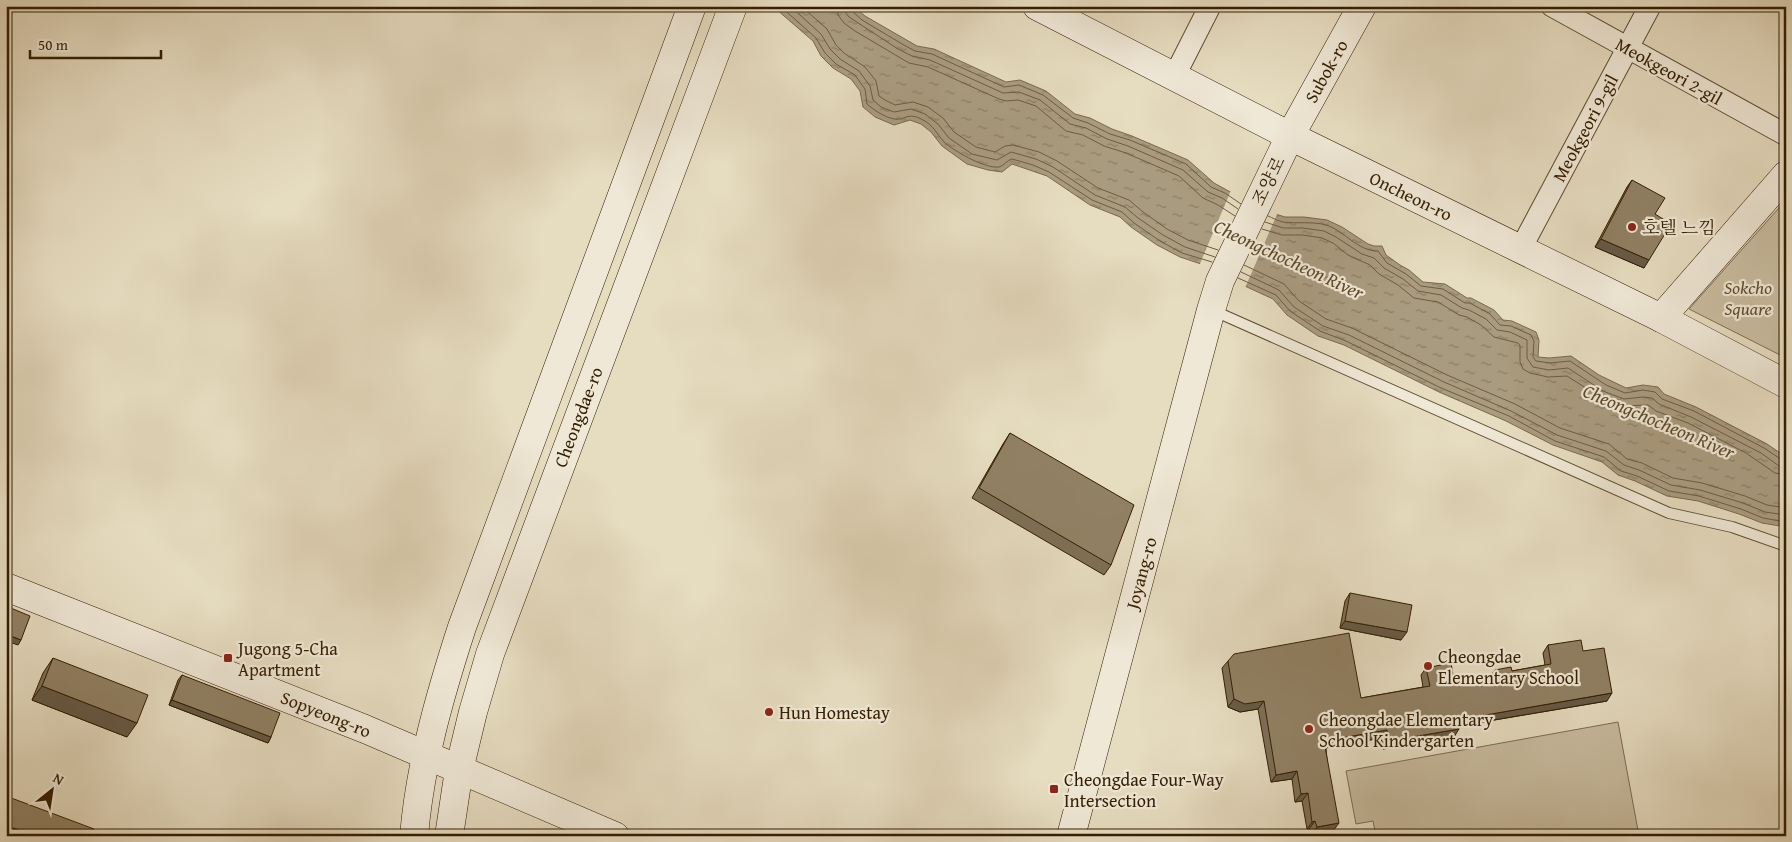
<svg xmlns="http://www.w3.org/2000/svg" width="1792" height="842" font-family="'Gentium Book Plus','Noto Serif KR',serif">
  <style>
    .green { fill: #c8bc9f; stroke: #7e6d50 }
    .water { fill: url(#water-ripples); stroke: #7a694c }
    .pier { fill: #e6dcc0 }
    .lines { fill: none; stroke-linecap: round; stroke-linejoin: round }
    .shore { stroke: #6e5c40; stroke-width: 1 }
    .lane-casing { stroke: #604e30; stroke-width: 12 }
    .street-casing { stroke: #604e30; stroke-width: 23 }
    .secondary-casing { stroke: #341e00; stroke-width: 29 }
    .lane { stroke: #efe8d6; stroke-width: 10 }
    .street { stroke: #efe8d6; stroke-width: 21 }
    .secondary { stroke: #efe8d6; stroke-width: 28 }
    .wall { fill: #7d6f56; stroke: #341e00 }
    .shaded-wall { fill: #665a46; stroke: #341e00 }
    .building { fill: #918164; stroke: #341e00 }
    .poi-dot { fill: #8f2418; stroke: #efe8d6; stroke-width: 2 }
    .labels { text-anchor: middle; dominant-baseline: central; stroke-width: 4.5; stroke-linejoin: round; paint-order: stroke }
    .street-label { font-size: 18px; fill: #341e00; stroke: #efe8d6 }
    .poi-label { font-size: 18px; fill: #341e00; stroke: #efe8d6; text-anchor: start }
    .park-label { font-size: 18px; font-style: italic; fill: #604d30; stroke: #efe8d6 }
    .water-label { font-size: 19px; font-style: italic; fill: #5d4a2c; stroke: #efe8d6 }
  </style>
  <defs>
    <pattern id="water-ripples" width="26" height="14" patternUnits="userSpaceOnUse" patternTransform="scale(1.25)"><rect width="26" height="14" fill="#a99b7f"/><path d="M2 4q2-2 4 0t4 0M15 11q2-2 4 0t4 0" fill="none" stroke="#8a7e66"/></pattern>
  </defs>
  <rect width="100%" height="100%" fill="#e6dcc0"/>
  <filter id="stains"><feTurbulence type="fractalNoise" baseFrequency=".004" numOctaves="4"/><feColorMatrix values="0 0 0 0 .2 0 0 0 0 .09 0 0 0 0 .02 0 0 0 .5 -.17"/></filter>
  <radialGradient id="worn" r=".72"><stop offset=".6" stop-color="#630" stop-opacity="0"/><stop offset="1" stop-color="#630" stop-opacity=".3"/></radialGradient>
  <g class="green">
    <path d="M1786,200V358L1689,309Z"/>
    <path d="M1618,722L1639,836H1376L1373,821L1356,824L1346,771Z"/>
  </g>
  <path class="water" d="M770,6H853L865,16L917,46L934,49L1006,82L1020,80L1046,91L1075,114L1090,118L1112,129L1132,136L1188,160L1214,183L1263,210L1285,217H1304L1327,220L1342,227L1368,244L1374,246H1382L1386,255L1400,265L1409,270L1423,282L1445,284L1467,298H1471L1494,310L1503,320L1512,321L1536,332L1539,340L1538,357L1549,358L1571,356L1599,375L1626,388L1643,385L1658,387L1664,394L1696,407L1767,444L1786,457V527L1762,523L1739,514L1698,501L1667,496L1635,481L1618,475L1602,462L1553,445L1506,421L1439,392L1344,345L1318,336L1287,315L1273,299L1234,281L1210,267L1180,257L1157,245L1131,227L1120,217L1090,205L1047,176L1012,164L1002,172L988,170L967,164L942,146L931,132L921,124L910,120L894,125L875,117L863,107L860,91L851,79L833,68L821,56L813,41L776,9Z"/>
  <path class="pier" d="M1232,188L1250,201L1278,212L1245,288L1232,284L1209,269L1199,266Z"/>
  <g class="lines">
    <g class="shore">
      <path d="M780,6L816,38L825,53L836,64L855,75L865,89L867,104C874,110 884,117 894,119C905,121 907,111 923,120C933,125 937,134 944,142C954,151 985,169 999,167C1004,166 1007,160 1012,159L1033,165L1049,172L1092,200L1122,212L1134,223L1160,241L1182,253L1212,262"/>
      <path d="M790,6L821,34L830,49L840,59L859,71L870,86L873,100L881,107L894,112L911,109L925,114L938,124L949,138L972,154L997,160L1011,152L1036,159L1053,167L1095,195L1125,207L1138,218L1163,235L1185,247L1215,257"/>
      <path d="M801,6L827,29L836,45L844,53L865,67L876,81L879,96L885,100L895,105L913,102L928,107L943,118L954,132L976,147L995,152L1005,146L1013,145L1039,152L1057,161L1098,188L1129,200L1143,212L1167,229L1188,240L1218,250"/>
      <path d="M837,6L838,15L844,23L855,31L909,63L928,67L999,99L1006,101L1018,100L1036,106L1066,131L1083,135L1104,146L1126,153L1179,176L1203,198L1218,205L1235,216"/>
      <path d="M844,6L845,12L849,17L898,49L912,56L930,60L1003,93L1019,92L1040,100L1070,124L1086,128L1107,139L1128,146L1183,170L1208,192L1222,198L1238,209"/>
      <path d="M851,6L852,11L862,20L902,44L915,51L932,54L1004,87L1019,85L1043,95L1073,118L1088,123L1110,134L1130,140L1186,164L1211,187L1225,193L1241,204"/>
      <path d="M1268,216C1273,218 1278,221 1283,222C1297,224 1312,221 1326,225C1345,231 1357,251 1378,251L1387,263L1406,274L1421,286L1443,289L1465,303H1470L1490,314L1500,325L1511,326L1531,335L1534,341L1533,357L1536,361L1550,363L1570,361L1606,385L1625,393L1643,390L1655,392L1662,399L1694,411L1764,448L1782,460L1786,461"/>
      <path d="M1265,222L1283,228H1303L1324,231L1336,237L1362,254L1374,258L1384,268L1403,279L1418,291L1441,295L1462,308L1469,310L1486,319L1497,330L1510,332L1527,340V358L1533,367L1549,370L1568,368L1603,391L1624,399L1643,397L1652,398L1659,404L1691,417L1761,453L1779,466L1786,467"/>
      <path d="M1262,229L1282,235H1303L1322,238L1333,243L1348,255L1370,265L1379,274L1398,285L1414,298L1438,302L1459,315L1467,317L1481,325L1494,337L1518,343L1520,345V362L1523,369L1530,373L1548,377L1567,376L1600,397L1622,406L1648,405L1656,411L1688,423L1746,453L1775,473L1786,475"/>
      <path d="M1244,265L1284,284L1299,301L1326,319L1352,328L1447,375L1515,404L1560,428L1609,444L1627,459L1642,463L1673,478L1702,483L1745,496L1767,505L1786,508"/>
      <path d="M1241,272L1279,290L1294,307L1323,326L1349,335L1444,382L1511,411L1557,435L1606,451L1624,465L1639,470L1671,485L1700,490L1743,503L1765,512L1786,515"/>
      <path d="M1238,278L1276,295L1290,311L1320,331L1346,341L1441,388L1509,416L1555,441L1604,457L1621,471L1637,476L1669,491L1699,496L1741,509L1763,518L1786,522"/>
    </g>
    <g class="lane-casing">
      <path id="lane" d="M1212,310L1669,513L1732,527L1786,546"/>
    </g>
    <g class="street-casing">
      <g id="street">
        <path d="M1552,6L1786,135"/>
        <path d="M1174,77L1210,6"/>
        <path d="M1520,250L1650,6"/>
      </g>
    </g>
    <g class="secondary-casing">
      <g id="secondary">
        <path d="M1037,6L1290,136L1661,318L1786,384"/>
        <path d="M1661,318L1786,175"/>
        <path d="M6,587L365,729L615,836"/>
        <path d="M414,836C420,764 440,695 462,627L692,6"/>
        <path d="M449,836L459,770L473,712L490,654L733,6"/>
        <path d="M1071,836L1211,310L1220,281L1290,136L1362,6"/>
      </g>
    </g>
    <use href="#lane" class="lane"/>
    <use href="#street" class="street"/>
    <use href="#secondary" class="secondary"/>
  </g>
  <g class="wall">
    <path d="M1632,180L1655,214L1644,268L1595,247L1627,187Z"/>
    <path d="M1010,433L1111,565L1104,575L972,498L1003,444Z"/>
    <path d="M1350,593L1401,640L1340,628L1345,601Z"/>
    <path d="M1548,645L1583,651L1607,701L1459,726L1454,737L1383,749L1381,738L1326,748L1333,831L1312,835L1309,829H1307L1302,801L1295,802L1292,779L1271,782L1258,709L1240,712L1228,707L1222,668L1228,661L1361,698L1423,687L1421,675L1426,668L1454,681L1492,674L1495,670L1512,671L1545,665L1543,653Z"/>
    <path d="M53,658L127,737L32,700L43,673Z"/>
    <path d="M182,675L271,737L268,743L169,705L178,680Z"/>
  </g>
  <g class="shaded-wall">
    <path d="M1601,239L1649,260L1644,268L1595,247Z"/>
    <path d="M1345,621L1407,632L1401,640L1340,628Z"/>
    <path d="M6,634L21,640L18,645L6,641Z"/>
    <path d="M42,686L137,723L127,737L32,700Z"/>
    <path d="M1612,693L1607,701L1452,727L1457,720Z"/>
    <path d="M1234,699L1264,701L1258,709L1240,712L1228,707Z"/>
    <path d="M172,700L271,737L268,743L169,705Z"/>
    <path d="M1459,729L1454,737L1383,749L1389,741Z"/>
    <path d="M1387,730L1381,738L1319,749L1324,741Z"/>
    <path d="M1297,771L1292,779L1271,782L1276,775Z"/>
    <path d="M1308,793L1302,801L1295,802L1301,794Z"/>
    <path d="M1315,821L1309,829H1307L1312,822Z"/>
    <path d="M1339,823L1333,831L1312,835L1317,827Z"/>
    <path d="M6,825L34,836H6Z"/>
  </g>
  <g class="building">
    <path d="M1632,180L1665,198L1655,214L1671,224L1649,260L1601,239Z"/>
    <path d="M1010,433L1134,505L1111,565L979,488Z"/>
    <path d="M1350,593L1412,605L1407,632L1345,621Z"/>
    <path d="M6,606L30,616L21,640L6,634Z"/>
    <path d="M1349,633L1361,698L1430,686L1426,668L1451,663L1454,681L1496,674L1495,670L1511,667L1512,671L1551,664L1548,645L1581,640L1583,651L1604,648L1612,693L1457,720L1459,729L1389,741L1387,730L1324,741L1339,823L1317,827L1315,821L1312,822L1308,793L1301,794L1297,771L1276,775L1264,701L1245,704L1234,699L1228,661L1234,654Z"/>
    <path d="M53,658L148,695L137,723L42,686Z"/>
    <path d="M182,675L280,713L271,737L172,700Z"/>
    <path d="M6,796L94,829L91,836H34L6,825Z"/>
  </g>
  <g class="poi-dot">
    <circle cx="1632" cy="227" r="5"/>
    <rect x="223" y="653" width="10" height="10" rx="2.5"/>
    <circle cx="1428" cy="666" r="5"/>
    <circle cx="769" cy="712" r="5"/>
    <circle cx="1309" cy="729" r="5"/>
    <rect x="1049" y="784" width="10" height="10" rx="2.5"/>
  </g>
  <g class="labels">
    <g class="street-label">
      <text transform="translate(1326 71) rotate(-61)">Subok-ro</text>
      <text transform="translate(1669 71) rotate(29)">Meokgeori 2-gil</text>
      <text transform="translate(1585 128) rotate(-62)">Meokgeori 9-gil</text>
      <text transform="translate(1268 181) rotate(-64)">조양로</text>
      <text transform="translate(1411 196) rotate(26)">Oncheon-ro</text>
      <text transform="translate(578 417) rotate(-69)">Cheongdae-ro</text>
      <text transform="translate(1141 573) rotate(-75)">Joyang-ro</text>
      <text transform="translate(326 714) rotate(22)">Sopyeong-ro</text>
    </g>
    <g class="poi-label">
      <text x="1642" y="227">호텔 느낌</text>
      <text x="238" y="648">Jugong 5-Cha<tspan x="238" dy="21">Apartment</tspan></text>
      <text x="1438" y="656">Cheongdae<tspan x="1438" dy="21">Elementary School</tspan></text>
      <text x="779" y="712">Hun Homestay</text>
      <text x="1319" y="719">Cheongdae Elementary<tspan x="1319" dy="21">School Kindergarten</tspan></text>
      <text x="1064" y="779">Cheongdae Four-Way<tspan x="1064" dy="21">Intersection</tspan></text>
    </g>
    <g class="park-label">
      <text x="1748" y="287">Sokcho<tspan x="1748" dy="21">Square</tspan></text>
    </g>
    <g class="water-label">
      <text transform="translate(1289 259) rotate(25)">Cheongchocheon River</text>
      <text transform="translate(1659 421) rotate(23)">Cheongchocheon River</text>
    </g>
  </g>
  <rect width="1792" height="842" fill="none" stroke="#e6dcc0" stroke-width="25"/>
  <rect x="8" y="8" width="1777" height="827" fill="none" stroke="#341e00" stroke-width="2.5"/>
  <rect x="12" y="12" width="1767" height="817" fill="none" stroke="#341e00"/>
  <g transform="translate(52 790) rotate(30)" stroke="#efe8d6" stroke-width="4" paint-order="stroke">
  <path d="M0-4L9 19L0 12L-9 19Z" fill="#341e00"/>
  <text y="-8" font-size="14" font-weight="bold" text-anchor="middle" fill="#341e00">N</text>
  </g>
  <path d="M30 50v8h131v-8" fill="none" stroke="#341e00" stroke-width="2.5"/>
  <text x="38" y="50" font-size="15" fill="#341e00" stroke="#efe8d6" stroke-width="4" paint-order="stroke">50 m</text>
  <rect width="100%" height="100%" filter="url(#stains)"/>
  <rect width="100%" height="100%" fill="url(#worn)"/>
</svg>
